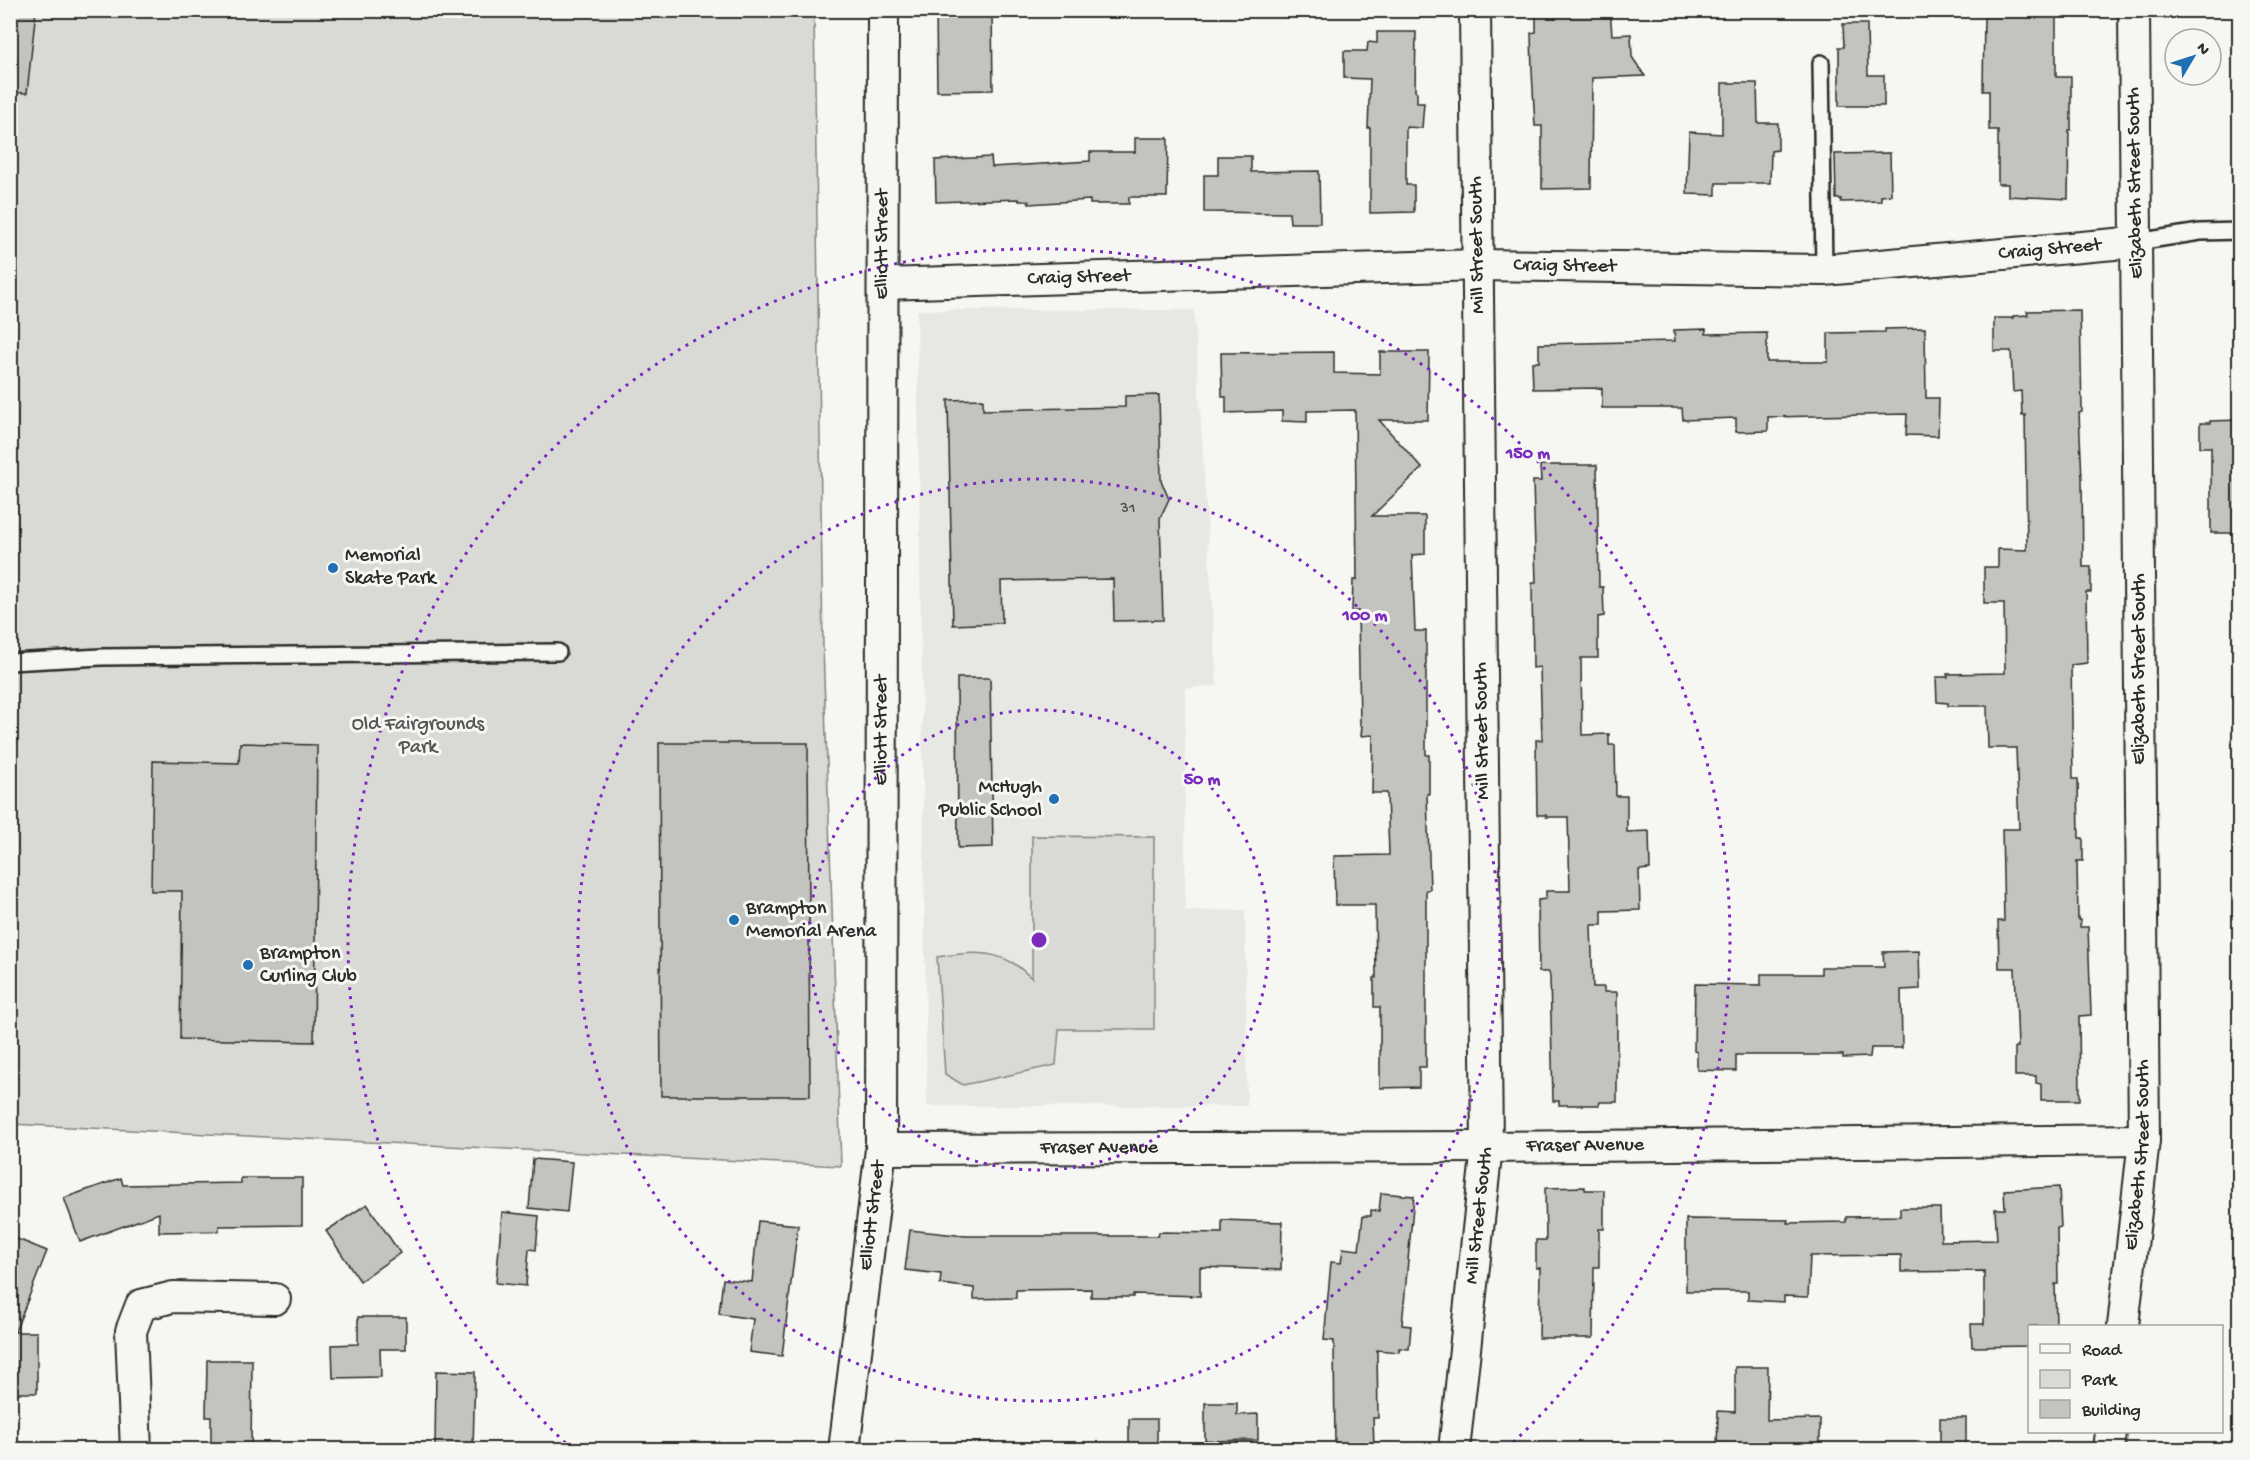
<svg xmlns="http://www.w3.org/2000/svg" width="2250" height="1460" font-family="'Gochi Hand',sans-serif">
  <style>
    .built { fill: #e7e7e3 }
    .green { fill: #d9d9d5; stroke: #828280; stroke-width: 1.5 }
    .building { fill: #c3c3c0; stroke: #2b2b2b; stroke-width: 1.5 }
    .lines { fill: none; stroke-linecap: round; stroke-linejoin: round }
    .lane-casing { stroke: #2b2b2b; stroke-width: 20 }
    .street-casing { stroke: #2b2b2b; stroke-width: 34 }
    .lane { stroke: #f6f6f2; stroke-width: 15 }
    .street { stroke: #f6f6f2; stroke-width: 30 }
    .ring { fill: none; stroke: #7b2cbf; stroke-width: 3; stroke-dasharray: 3 6 }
    .poi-dot { fill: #1f6fb2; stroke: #f6f6f2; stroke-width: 2 }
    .labels { text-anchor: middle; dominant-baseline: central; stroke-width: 6; stroke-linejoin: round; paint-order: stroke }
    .number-label { font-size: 16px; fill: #515150 }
    .street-label { font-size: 20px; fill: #2b2b2b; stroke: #f6f6f2 }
    .poi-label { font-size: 20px; fill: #2b2b2b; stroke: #f6f6f2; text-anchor: start }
    .park-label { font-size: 20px; fill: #565656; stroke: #f6f6f2 }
    .centre { fill: #7b2cbf; stroke: #f6f6f2; stroke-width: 3 }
    .ring-label { font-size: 18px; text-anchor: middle; font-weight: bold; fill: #7b2cbf; stroke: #f6f6f2; stroke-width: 6; stroke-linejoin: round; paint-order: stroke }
  </style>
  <rect width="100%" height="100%" fill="#f6f6f2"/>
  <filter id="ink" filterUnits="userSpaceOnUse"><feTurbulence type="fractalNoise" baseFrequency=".0167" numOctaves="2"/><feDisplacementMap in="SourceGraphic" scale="12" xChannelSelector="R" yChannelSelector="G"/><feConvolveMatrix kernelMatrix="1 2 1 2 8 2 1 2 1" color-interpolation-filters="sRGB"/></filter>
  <g filter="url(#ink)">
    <path class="built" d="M917,310H1194L1217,686L1185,688V911L1245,910L1247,1106H927Z"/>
    <g class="green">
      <path d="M10,11H814L823,648L841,1166L11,1124Z"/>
      <path d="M1032,836L1154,837V1029H1059L1056,1065L963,1085L945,1074L937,957C963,953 989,949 1013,963C1020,967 1026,974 1032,978Z"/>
    </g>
    <g class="building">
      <path d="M10,10H36L27,93L10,92Z"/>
      <path d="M936,10H992L993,90L937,91Z"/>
      <path d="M1536,10H1610L1612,35L1631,34L1632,57L1645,76L1592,78L1591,188L1542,189V126H1535L1532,71L1531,33L1536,32Z"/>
      <path d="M1984,16H2056V77H2071V130H2069L2068,199L2008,196V184H1998V130H1989V91H1983Z"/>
      <path d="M1843,24H1867L1868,75H1884V106H1839V47H1844Z"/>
      <path d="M1377,32H1416L1415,91L1417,92V103H1424L1422,128L1406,127V185H1414V212L1370,213V128H1368L1370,79L1344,78V51H1367L1368,42L1377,43Z"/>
      <path d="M1722,83H1757L1758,123H1778V150L1771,151L1770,183H1716V195L1687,194L1689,132L1722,134Z"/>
      <path d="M1135,138H1168L1167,197H1129V204H1090V200L1029,204V201H1019V199L936,202L935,160L991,157L992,167L1090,161V152H1135Z"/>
      <path d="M1890,153L1891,195L1881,196V201L1841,202V199H1836L1835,154Z"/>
      <path d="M1218,156H1251V172L1319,171L1320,223H1290L1289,213L1204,212V175H1218Z"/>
      <path d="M2080,310L2082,412L2079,413L2082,479L2083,567H2091V592H2086L2087,663L2071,665L2073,779H2078L2079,838H2083V861H2077L2078,920H2080V927H2088L2091,1015L2079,1016L2080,1100H2041V1084L2036,1083V1076H2015V1047H2018L2015,968H1999L1998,921H2004L2002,829H2019L2016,748H1988L1987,706H1948V703L1937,702L1936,677H1948L1947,674L2005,673L2004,603H1984V567H1998V549L2027,550L2025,415H2022L2021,391L2013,392L2011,351H1994V318H2013V316L2028,315L2027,311Z"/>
      <path d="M1925,328L1926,398H1939L1938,436L1906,435L1907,414L1768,417V431L1736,432V418L1683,420L1682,408H1602V388L1533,389L1532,362H1539V344L1675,341L1674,330L1706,329V334L1767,333V362H1828V333L1885,332V329Z"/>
      <path d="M1334,352V373L1380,374V352H1429L1428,420H1379L1422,468L1372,516H1425V554L1412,555L1415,631H1426V755H1429V794H1427L1430,890H1426V1067H1419V1087L1380,1088V1007H1374V978H1376L1375,905H1335L1334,856L1389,855L1387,793H1372L1373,735L1361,736L1362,726H1360L1358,611L1352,612L1353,580H1357L1355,410L1307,411V422L1282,421V411L1226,413V397H1222L1221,353Z"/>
      <path d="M1159,395L1161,481L1169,499L1160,518L1163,620L1114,621L1113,579L1001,581L1002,623L953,625L948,400L983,399V410L1027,409L1125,407V396Z"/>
      <path d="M2240,420V533H2211V447H2200V423H2210V421Z"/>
      <path d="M1540,465H1597L1599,587H1603L1604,616L1598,617V658H1581L1582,735L1609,734V745H1615L1616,796H1627V832L1649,831L1650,869L1639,870L1640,910L1602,911V925H1591L1593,987H1604V992H1617V1102H1600L1599,1105H1559V1101H1553L1550,977L1549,972H1539L1538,900L1546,899V891H1570L1568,817H1546V815H1537L1536,740H1542L1540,667L1533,668L1532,583H1536L1533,481H1541Z"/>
      <path d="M957,678H990L993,847L958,848Z"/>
      <path d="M240,743L317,745L314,1042L180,1039L182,891H151L153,761L239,763Z"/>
      <path d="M659,743H808L810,1096H661Z"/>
      <path d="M1919,951L1920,989L1901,990L1902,1048H1871L1870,1057L1843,1058V1055H1736V1071L1697,1070V1052L1694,1051L1695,984L1761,985V974H1821V967H1884L1883,952Z"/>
      <path d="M533,1159L572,1162L567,1212L529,1208Z"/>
      <path d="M121,1178L123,1185L241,1183V1178H302V1225L219,1226V1231L159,1232V1213L80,1242L64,1198Z"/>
      <path d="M1585,1187V1190H1604V1229H1599V1267H1594L1593,1338H1539L1540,1268H1536V1240H1546L1545,1188Z"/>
      <path d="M2059,1187L2061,1227L2057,1228L2058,1284H2055L2056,1326H2030V1346L1972,1347L1971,1324H1984V1271L1901,1272V1255L1810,1256L1808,1297L1784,1296V1302L1748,1300V1291H1686V1219L1788,1220L1787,1223L1846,1222V1217L1900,1216V1208H1940L1941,1241L1997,1240L1995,1209H2005L2004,1190Z"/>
      <path d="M1381,1193L1414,1196L1402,1325L1411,1326L1409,1349L1399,1348V1352L1377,1350L1378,1418H1373L1374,1449H1335L1334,1341L1324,1340L1331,1262L1341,1263L1343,1248L1359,1250L1363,1216H1371V1210L1379,1211Z"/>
      <path d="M367,1204L400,1253L360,1281L326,1231Z"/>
      <path d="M502,1212L539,1216L536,1250L529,1249L526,1286L496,1283Z"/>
      <path d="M1222,1220L1282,1222L1281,1270L1200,1267V1296L1133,1294V1297H1091V1289L1016,1290V1298L974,1299V1288L940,1284L941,1274L905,1270L910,1230L966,1236H1158L1159,1232L1222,1233Z"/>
      <path d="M758,1221L798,1225L782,1356L749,1352L753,1319L719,1314L723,1279L752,1282Z"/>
      <path d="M10,1236L47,1251L15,1332H37V1393H10Z"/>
      <path d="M358,1317H406V1349H380L381,1377L333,1378L332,1345L358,1344Z"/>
      <path d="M207,1360H252L251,1449H211V1417H206Z"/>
      <path d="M1735,1367H1768L1767,1420L1820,1419V1449H1717L1718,1411L1735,1412Z"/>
      <path d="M436,1371L475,1372L473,1449H435Z"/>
      <path d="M1205,1403H1237V1415L1258,1414V1440L1205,1441Z"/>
      <rect x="1940" y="1418" width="26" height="31"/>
      <rect x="1129" y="1419" width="28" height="30"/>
    </g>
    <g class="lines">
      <g class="lane-casing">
        <g id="lane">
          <path d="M1821,63L1824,270"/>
          <path d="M2137,242L2200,232L2240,231"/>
          <path d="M10,662L101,657L558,652"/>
        </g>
      </g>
      <g class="street-casing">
        <g id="street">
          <path id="s1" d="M884,284L1478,265L1824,270L2137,242"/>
          <path id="s2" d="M881,1149L1487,1147L2144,1140"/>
          <path id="s3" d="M2123,1326L2144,1140L2134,10"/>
          <path d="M136,1450L131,1331L141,1305L173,1297L275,1299"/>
          <path id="s4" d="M844,1450L881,1149L883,10"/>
          <path id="s5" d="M1454,1450L1487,1147L1475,10"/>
          <path d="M2109,1450L2111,1432"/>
        </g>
      </g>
      <use href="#lane" class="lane"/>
      <use href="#street" class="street"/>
    </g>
  </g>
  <g class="ring">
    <circle cx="1039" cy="940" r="230"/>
    <circle cx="1039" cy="940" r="461"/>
    <path d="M572 1449A691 691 0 1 1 1506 1449"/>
  </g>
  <g class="poi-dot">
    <circle cx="333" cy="568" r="6"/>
    <circle cx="1054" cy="799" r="6"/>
    <circle cx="734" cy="920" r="6"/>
    <circle cx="248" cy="965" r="6"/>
  </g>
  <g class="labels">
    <g class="number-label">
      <text x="1128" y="509">31</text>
    </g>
    <g class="street-label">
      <text transform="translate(2136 183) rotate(-91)">Elizabeth Street South</text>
      <text stroke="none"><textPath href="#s4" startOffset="1208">Elliott Street</textPath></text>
      <text transform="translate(1478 245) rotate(-91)">Mill Street South</text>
      <text stroke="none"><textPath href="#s1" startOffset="1167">Craig Street</textPath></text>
      <text stroke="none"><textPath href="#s1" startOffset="681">Craig Street</textPath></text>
      <text stroke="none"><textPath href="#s1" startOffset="195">Craig Street</textPath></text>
      <text transform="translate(2140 669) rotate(-90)">Elizabeth Street South</text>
      <text stroke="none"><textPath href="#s4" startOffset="722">Elliott Street</textPath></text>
      <text transform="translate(1483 731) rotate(-91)">Mill Street South</text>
      <text stroke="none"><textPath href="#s2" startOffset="704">Fraser Avenue</textPath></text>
      <text stroke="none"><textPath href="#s2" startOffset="218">Fraser Avenue</textPath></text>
      <text stroke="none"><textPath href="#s3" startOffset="172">Elizabeth Street South</textPath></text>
      <text stroke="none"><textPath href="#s5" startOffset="236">Mill Street South</textPath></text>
      <text stroke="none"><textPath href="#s4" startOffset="236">Elliott Street</textPath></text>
    </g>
    <g class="poi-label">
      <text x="345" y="556">Memorial<tspan x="345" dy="23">Skate Park</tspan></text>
      <text x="1042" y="788" text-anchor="end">McHugh<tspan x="1042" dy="23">Public School</tspan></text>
      <text x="746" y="909">Brampton<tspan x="746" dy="23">Memorial Arena</tspan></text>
      <text x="260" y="954">Brampton<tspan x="260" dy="23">Curling Club</tspan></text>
    </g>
    <g class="park-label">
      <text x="418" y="725">Old Fairgrounds<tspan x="418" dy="23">Park</tspan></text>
    </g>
  </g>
  <circle cx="1039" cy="940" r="9" class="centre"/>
  <g class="ring-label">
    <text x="1528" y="458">150 m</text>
    <text x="1365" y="620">100 m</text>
    <text x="1202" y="784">50 m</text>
  </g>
  <rect width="2250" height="1460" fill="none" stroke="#f6f6f2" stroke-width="36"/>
  <rect x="18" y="18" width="2214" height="1424" fill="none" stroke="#2b2b2b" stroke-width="2" filter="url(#ink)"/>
  <rect x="2028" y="1325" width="195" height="108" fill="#f6f6f2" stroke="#a5a5a2" stroke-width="1.5"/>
  <rect x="2040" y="1344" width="30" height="9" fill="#f6f6f2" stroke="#a5a5a2" stroke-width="1.5"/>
  <text x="2082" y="1355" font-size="18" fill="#2b2b2b">Road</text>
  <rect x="2040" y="1370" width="30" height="18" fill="#d9d9d5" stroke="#a5a5a2" stroke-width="1.5"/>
  <text x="2082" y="1385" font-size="18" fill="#2b2b2b">Park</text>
  <rect x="2040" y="1400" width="30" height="18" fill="#c3c3c0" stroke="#a5a5a2" stroke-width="1.5"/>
  <text x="2082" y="1415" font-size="18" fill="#2b2b2b">Building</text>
  <g transform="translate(2193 57) rotate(51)"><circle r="28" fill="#f6f6f2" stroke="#a5a5a2" stroke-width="1.5"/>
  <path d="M0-4.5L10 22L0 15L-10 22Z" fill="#1f6fb2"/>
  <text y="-9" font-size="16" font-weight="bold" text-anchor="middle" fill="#2b2b2b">N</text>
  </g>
</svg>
